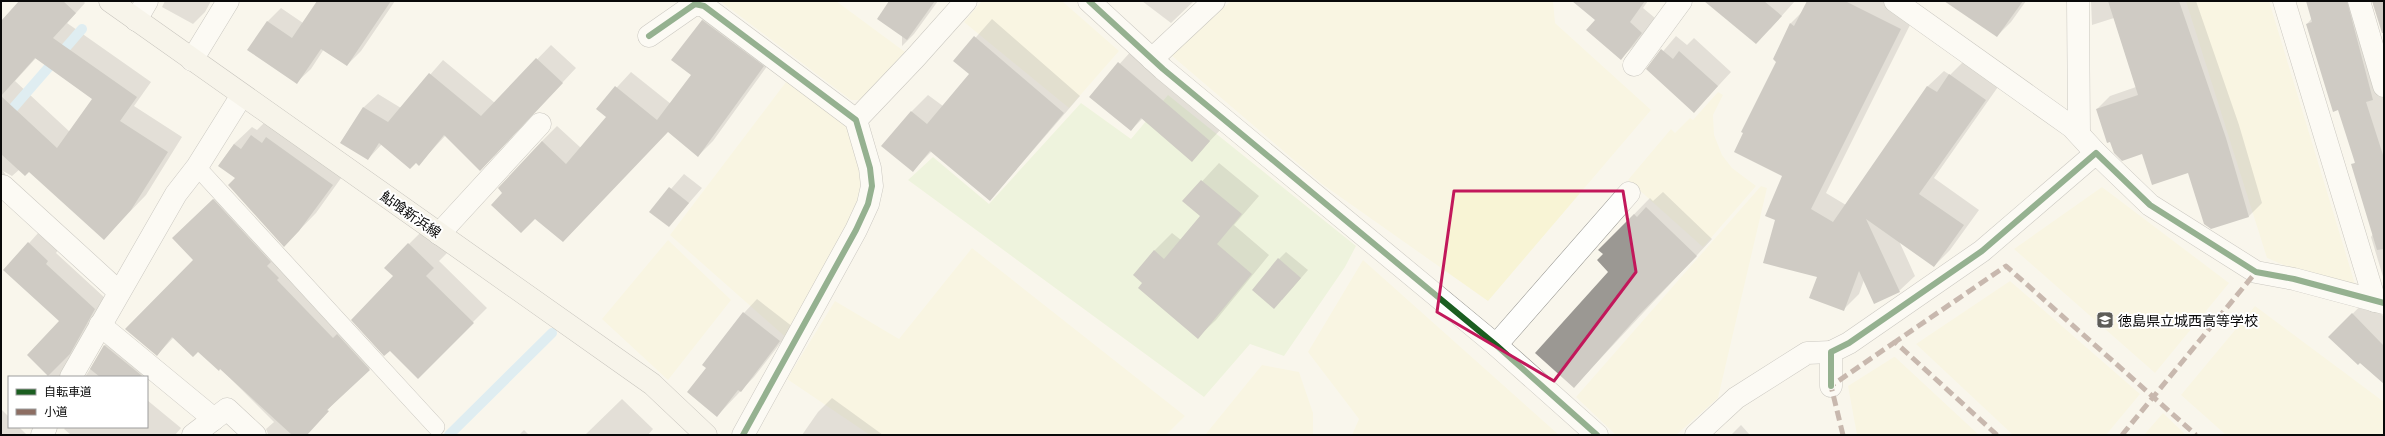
<svg xmlns="http://www.w3.org/2000/svg" width="2385" height="436" font-family="'Playfair Display','Noto Sans JP',serif">
  <style>
    .farmland { fill: #f8f4d5 }
    .green { fill: #e1f0c9 }
    .shadow { fill: #0003; fill-rule: evenodd }
    .lines { fill: none; stroke-linecap: round; stroke-linejoin: round }
    .stream { stroke: #bee3f7; stroke-width: 10 }
    .building { fill: #9b9893; fill-rule: evenodd }
    .service-casing { stroke: #91908b; stroke-width: 18 }
    .minor-casing { stroke: #91908b; stroke-width: 23 }
    .secondary-casing { stroke: #888682; stroke-width: 23 }
    .service { stroke: #fefefc; stroke-width: 17 }
    .minor { stroke: #fefefc; stroke-width: 22 }
    .secondary { stroke: #f4f2e6; stroke-width: 22 }
    .quiet { stroke: #8d6e63; stroke-width: 5; stroke-dasharray: 10 5; stroke-linecap: butt }
    .cycleway-casing { stroke: #fff; stroke-width: 8 }
    .cycleway { stroke: #1b5e20; stroke-width: 6 }
    .marked { fill: none; stroke: #c2185b; stroke-width: 3; stroke-linejoin: round }
    .labels { text-anchor: middle; dominant-baseline: central; stroke-width: 4; stroke-linejoin: round; paint-order: stroke }
    .street-label { font-size: 14px; fill: #090909; stroke: #fff }
    .poi-label { font-size: 14px; fill: #090909; stroke: #fff; text-anchor: start }
  </style>
  <rect width="100%" height="100%" fill="#f9f6ec"/>
  <g class="farmland">
    <path d="M720,1H836L905,52L861,100H851Z"/>
    <path d="M982,1H1062L1119,51L1069,108L964,22Z"/>
    <path d="M1231,1H1553L1555,23L1651,110L1488,301L1322,184L1171,55Z"/>
    <path d="M2186,1H2269L2355,284L2286,266L2267,258Z"/>
    <path d="M786,82L846,125L866,188L789,340L670,235Z"/>
    <path d="M1718,92L1723,95L1713,115L1714,135L1722,155L1732,168L1756,186L1703,247L1628,180L1671,129L1675,133L1690,118L1693,120Z"/>
    <path d="M1761,186L1767,188L1718,398L1676,435H1616L1576,397Z"/>
    <path d="M2102,187L2229,283L2155,373L2014,249Z"/>
    <path d="M668,240L731,300L668,380L602,319Z"/>
    <path d="M972,248L1185,416L1166,435H870L787,379L835,301L899,339Z"/>
    <path d="M1363,260L1559,435H1352L1359,419L1308,352Z"/>
    <path d="M2010,281L2140,394L2106,435H2013L1916,344Z"/>
    <path d="M2255,306L2384,402V435H2226L2181,395Z"/>
    <path d="M1894,357H1895L1979,435H1857L1848,386Z"/>
    <path d="M1262,365L1299,372L1313,413V435H1205Z"/>
    <path d="M2163,413L2186,435H2144Z"/>
  </g>
  <path class="green" d="M1168,95L1356,246L1345,267L1284,356L1250,344L1204,397L908,180L933,157L989,204L1081,103L1131,139Z"/>
  <g class="shadow">
    <path d="M20,1H83L85,3L67,23L151,82L134,106L182,137L146,195L118,224L29,171L20,169L12,176L3,171L10,181L1,191V22ZM36,58L93,99L70,132L15,81Z"/>
    <path d="M165,1H211L205,12L193,24L162,7Z"/>
    <path d="M318,1H395L361,51L347,65L324,49L311,69L297,82L267,22L281,8L303,23Z"/>
    <path d="M891,1H938L914,34L902,46V36Z"/>
    <path d="M1142,1H1194L1171,23Z"/>
    <path d="M1599,1H1648L1643,8L1655,18L1635,45L1621,58L1596,20Z"/>
    <path d="M1705,1H1795L1770,29Z"/>
    <path d="M1808,1H1893L1916,13L1826,193L1846,205L1928,86L1944,71L1950,75L1966,59L2000,84L1934,178L1979,210L1950,250L1934,266L1899,241L1915,276L1899,291L1864,280L1859,294L1843,310L1776,220L1783,176L1778,61L1774,58L1791,23L1803,11Z"/>
    <path d="M1963,1H2026L2011,22L1997,36Z"/>
    <path d="M2091,1H2196L2239,125L2262,203L2249,216L2211,228L2189,172L2143,153L2097,109L2110,96L2136,87L2114,18L2092,25Z"/>
    <path d="M2307,1H2364L2384,68V280L2371,237L2373,234L2353,165L2356,161L2339,109L2307,24L2312,18Z"/>
    <path d="M717,5L778,51L713,141L698,156L669,131L504,193L542,141L557,126L581,148L607,117L597,109L631,72L671,104L693,75L702,20Z"/>
    <path d="M992,19L1080,96L990,200L932,151L913,170L912,111L928,95L943,106L970,74L955,61Z"/>
    <path d="M1676,36L1687,45L1694,38L1731,72L1708,97L1648,69Z"/>
    <path d="M551,45L576,68L494,156L446,135L419,164L382,144L368,159L341,142L364,107L378,94L401,108L443,60L495,103Z"/>
    <path d="M1133,49L1223,127L1192,160L1143,118L1131,130L1090,97Z"/>
    <path d="M269,118L349,167L316,213L284,246L237,178L219,165L234,144L252,127L257,130Z"/>
    <path d="M1219,163L1259,196L1234,225L1269,255L1216,320L1198,337L1143,283L1154,251L1172,233L1181,240L1201,216L1184,201Z"/>
    <path d="M684,174L702,188L669,226L651,212Z"/>
    <path d="M226,187L382,357L339,397L306,435H260L262,433L268,434L266,429L274,422L220,368L198,350L174,337L157,355L194,260L186,226Z"/>
    <path d="M1663,192L1712,239L1574,387L1610,271L1604,254L1599,250L1650,198L1653,201Z"/>
    <path d="M423,230L447,253L439,261L487,308L418,377L409,244Z"/>
    <path d="M39,232L58,250L56,253L105,298L77,377H51L28,355L61,320L5,270Z"/>
    <path d="M1286,252L1308,270L1282,300L1279,259Z"/>
    <path d="M757,299L793,327L754,377L717,416L708,368L744,313Z"/>
    <path d="M2367,299L2384,317V383L2330,337Z"/>
    <path d="M115,335L151,364L141,377H85L105,345Z"/>
    <path d="M832,398L883,435H802L818,412Z"/>
    <path d="M622,399L653,429L648,435H585Z"/>
    <path d="M147,400L181,428L175,435H71L64,429L66,427H147Z"/>
    <path d="M1,409L9,417V427H19L27,435H1Z"/>
    <path d="M1741,425L1750,435H1731Z"/>
    <path d="M524,430L529,435H519Z"/>
  </g>
  <g class="lines">
    <g class="stream">
      <path d="M1,122L82,29"/>
      <path d="M449,435L552,333"/>
    </g>
  </g>
  <g class="building">
    <path d="M19,1H63L76,13L53,38L137,97L120,121L168,152L131,210L104,240L29,172L25,176L1,154V21ZM35,58L92,99L57,148L1,96Z"/>
    <path d="M317,1H391L347,66L321,49L297,84L247,50L267,21L292,38Z"/>
    <path d="M889,1H935L907,40L877,19Z"/>
    <path d="M1572,1H1645L1630,22L1642,33L1621,60L1586,30L1595,20Z"/>
    <path d="M1704,1H1764L1782,16L1756,44Z"/>
    <path d="M1807,1H1845L1901,29L1811,209L1833,222L1927,86L1937,92L1949,74L1986,100L1919,194L1964,225L1934,267L1866,219L1900,292L1874,304L1859,271L1844,311L1809,298L1817,277L1763,263L1775,220L1765,216L1782,176L1734,152L1743,133L1741,132L1776,62L1773,59L1790,23L1794,26Z"/>
    <path d="M1944,1H2023L1997,37Z"/>
    <path d="M2108,1H2179L2226,138L2249,217L2211,229L2204,224L2188,173L2152,185L2142,154L2122,161L2114,153L2110,142L2107,143L2096,109L2138,95Z"/>
    <path d="M2306,1H2347L2373,100L2366,102L2384,158V249L2377,250L2351,164L2355,163L2338,110L2333,112L2306,24L2312,22Z"/>
    <path d="M2372,1H2384V33H2382Z"/>
    <path d="M702,20L764,66L698,157L668,132L563,242L535,219L521,233L491,205L502,193L498,188L542,141L566,164L606,117L596,109L615,86L657,120L691,75L671,60Z"/>
    <path d="M974,36L1064,113L990,201L930,151L913,172L881,146L911,111L927,124L969,74L953,61Z"/>
    <path d="M1661,49L1673,59L1679,51L1718,86L1694,113L1646,69Z"/>
    <path d="M536,58L563,83L480,171L444,135L419,166L416,163L410,169L379,143L368,160L340,143L363,107L388,122L429,73L481,116Z"/>
    <path d="M1118,62L1210,141L1192,162L1141,118L1131,131L1089,97Z"/>
    <path d="M251,135L262,143L266,137L333,185L299,231L284,247L228,185L235,178L218,166L234,144L241,149Z"/>
    <path d="M1201,180L1242,214L1217,244L1252,274L1198,339L1138,288L1142,283L1133,275L1154,250L1164,259L1200,216L1182,201Z"/>
    <path d="M669,187L689,203L669,227L649,212Z"/>
    <path d="M213,199L271,262L267,266L279,278L277,280L333,338L337,334L370,370L327,410L329,411L307,435H292L220,369L219,371L198,352L193,357L172,337L157,356L125,329L193,260L172,238Z"/>
    <path d="M1646,207L1697,256L1638,316L1574,388L1535,353L1608,272L1597,260L1603,254L1598,250L1634,214L1637,217Z"/>
    <path d="M28,242L48,261L46,264L95,309L70,354L48,376L27,355L59,321L3,270Z"/>
    <path d="M408,243L434,268L426,276L474,323L418,379L390,351L384,356L351,320L393,276L384,268Z"/>
    <path d="M1278,258L1301,278L1274,309L1252,290Z"/>
    <path d="M743,312L780,341L741,392L738,390L717,417L687,392L706,368L702,365Z"/>
    <path d="M2352,313L2384,346V384L2360,363L2358,365L2328,337Z"/>
    <path d="M104,345L141,375L140,377H100L90,369Z"/>
  </g>
  <g class="lines">
    <g class="service-casing">
      <path id="service" d="M197,167L436,427"/>
    </g>
    <g class="minor-casing">
      <g id="minor">
        <path d="M1089,1L1163,69L1496,345L1597,435"/>
        <path d="M1895,1L2072,127L2096,153"/>
        <path d="M2078,1L2079,133"/>
        <path d="M2284,1L2375,301"/>
        <path d="M2359,1L2384,86"/>
        <path d="M136,20L147,1"/>
        <path d="M649,36L695,4L704,6L856,120L870,168L872,186L868,204L856,230L743,435"/>
        <path d="M1152,59L1214,1"/>
        <path d="M192,60L228,1"/>
        <path d="M1634,65L1681,1"/>
        <path d="M856,120L915,58L966,1"/>
        <path d="M3,186L119,292"/>
        <path d="M439,234L540,124"/>
        <path d="M100,325L214,419L227,409L255,435"/>
        <path d="M1496,345L1629,193"/>
        <path d="M71,377L176,194L197,167L242,95"/>
        <path d="M1831,386V352L1849,343L1982,251L2096,153L2150,205L2256,272L2294,279L2384,303"/>
        <path d="M42,435L46,427"/>
        <path d="M193,435L214,419"/>
        <path d="M1696,435L1736,398L1807,353L1831,352"/>
      </g>
    </g>
    <g class="secondary-casing">
      <path id="secondary" d="M110,1L652,384L706,435"/>
    </g>
    <use href="#service" class="service"/>
    <use href="#minor" class="minor"/>
    <use href="#secondary" class="secondary"/>
    <g class="quiet">
      <path d="M1843,435L1831,386L1895,342"/>
      <path d="M1997,435L1895,342L2006,266L2196,435"/>
      <path d="M2122,435L2256,272"/>
    </g>
    <g class="cycleway-casing">
      <g id="cycleway">
        <path d="M1089,1L1163,69L1496,345L1597,435"/>
        <path d="M649,36L695,4L704,6L856,120L870,168L872,186L868,204L856,230L743,435"/>
        <path d="M1831,386V352L1849,343L1982,251L2096,153L2150,205L2256,272L2294,279L2384,303"/>
      </g>
    </g>
    <use href="#cycleway" class="cycleway"/>
  </g>
  <path d="M0 0H2385V436H0ZM1454,191H1623L1636,272L1554,381L1437,312Z" fill="#f9f6ec" fill-opacity=".55" fill-rule="evenodd"/>
  <path class="marked" d="M1454,191H1623L1636,272L1554,381L1437,312Z"/>
  <defs>
    <g id="school-square" transform="scale(0.9)"><rect x="-9" y="-9" width="18" height="18" rx="4" fill="#5d5c58" stroke="#fff"/><path d="M0-5L7-2L0 1L-7-2ZM-4 1L0 2.5L4 1V4Q0 6-4 4Z" fill="#fff"/></g>
  </defs>
  <g fill-rule="evenodd">
    <use href="#school-square" x="2105" y="320"/>
  </g>
  <g class="labels">
    <g class="street-label">
      <text transform="translate(411 214) rotate(35)">鮎喰新浜線</text>
    </g>
    <g class="poi-label">
      <text x="2118" y="320">徳島県立城西高等学校</text>
    </g>
  </g>
  <rect width="2385" height="436" fill="none" stroke="#090909" stroke-width="4"/>
  <rect x="8" y="376" width="140" height="52" fill="#ffffff" stroke="#9d9d9d"/>
  <rect x="16" y="389" width="20" height="6" fill="#1b5e20" stroke="#9d9d9d"/>
  <text x="44" y="396" font-size="12" fill="#090909">自転車道</text>
  <rect x="16" y="409" width="20" height="6" fill="#8d6e63" stroke="#9d9d9d"/>
  <text x="44" y="416" font-size="12" fill="#090909">小道</text>
</svg>
